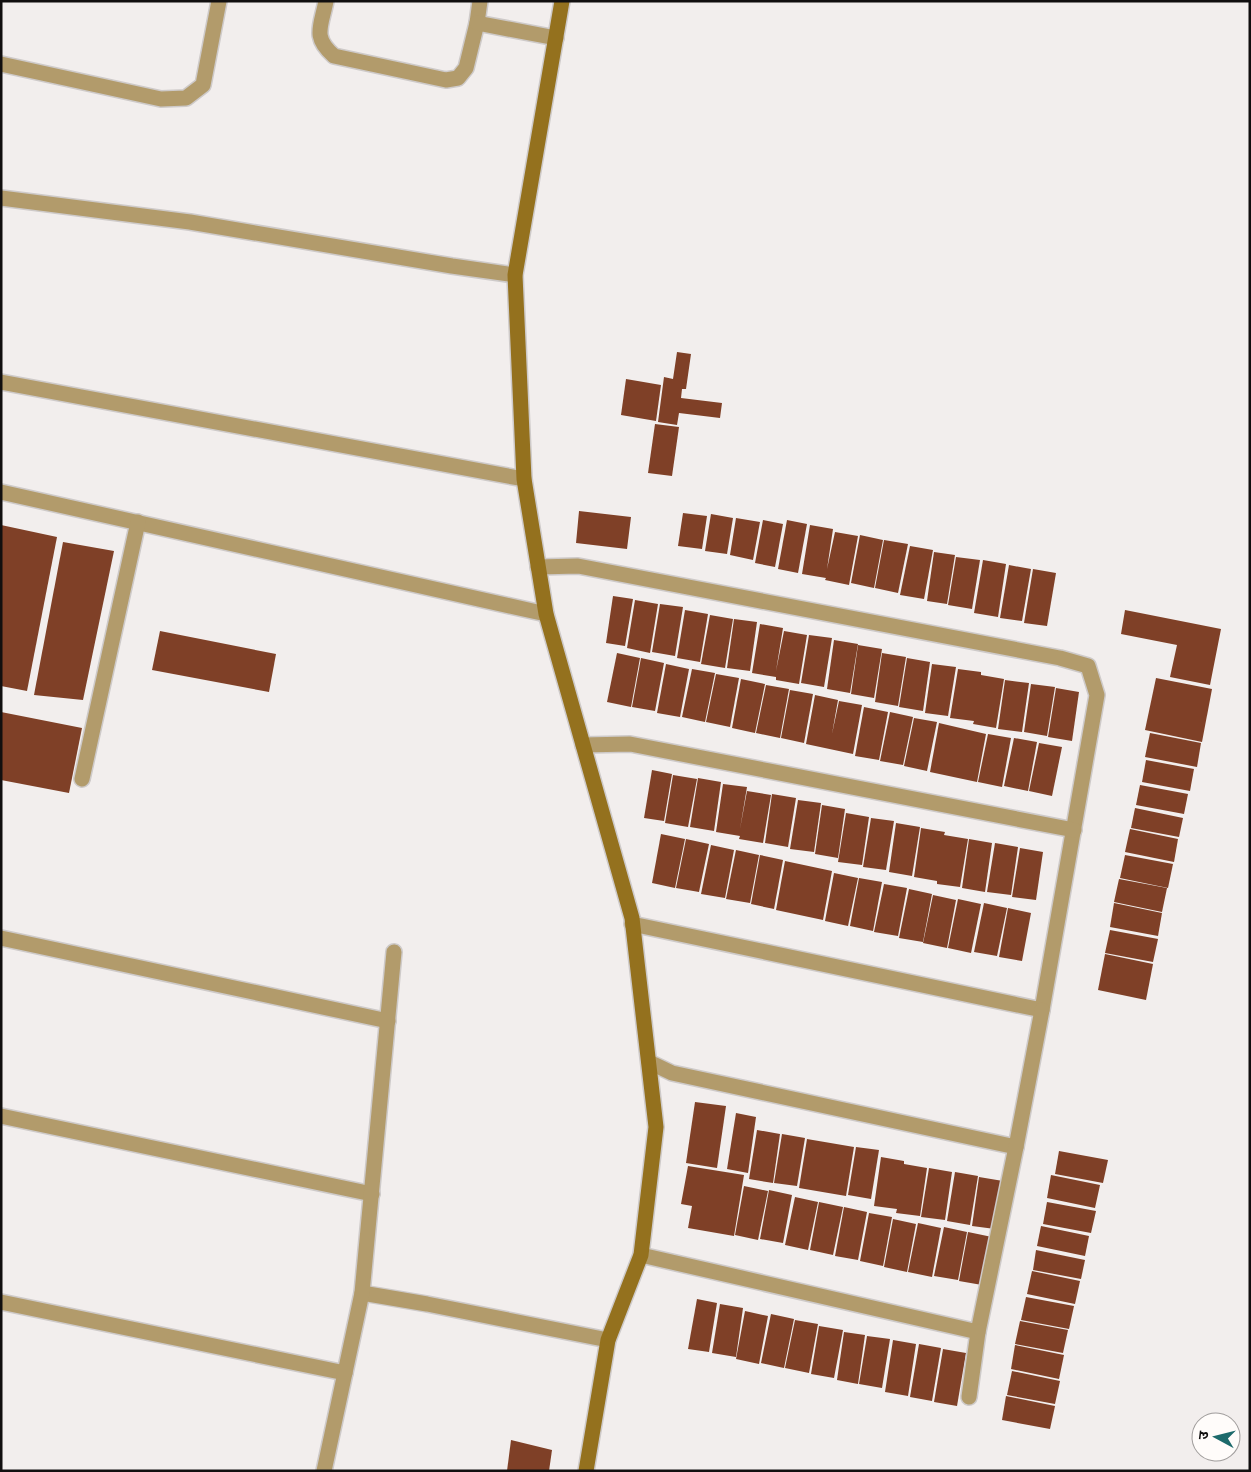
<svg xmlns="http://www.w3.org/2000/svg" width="1251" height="1472" font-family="'Work Sans','Noto Sans Devanagari',sans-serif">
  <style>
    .building { fill: #7f4027 }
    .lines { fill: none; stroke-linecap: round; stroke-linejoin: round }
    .lane-casing { stroke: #cecac9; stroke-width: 18 }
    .street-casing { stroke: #cecac9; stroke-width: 18 }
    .secondary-casing { stroke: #cecac9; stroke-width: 18 }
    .lane { stroke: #b29b6b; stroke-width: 15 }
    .street { stroke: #b29b6b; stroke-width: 15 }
    .secondary { stroke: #94711e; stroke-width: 15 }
  </style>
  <rect width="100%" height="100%" fill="#f2eeed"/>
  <g class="building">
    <path d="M677,352L691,354L686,389H682L681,398L722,403L720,418L679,413L677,425L658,422L664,377L673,379Z"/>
    <path d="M626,379L661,385L656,421L621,415Z"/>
    <path d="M655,424L679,427L672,476L648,473Z"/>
    <path d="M579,511L631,517L627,549L576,543Z"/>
    <path d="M683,513L707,516L702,549L678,546Z"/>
    <path d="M711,514L733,518L727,554L705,551Z"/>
    <path d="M736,518L760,522L753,560L730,555Z"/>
    <path d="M763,520L783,524L775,567L755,563Z"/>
    <path d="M787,520L807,524L798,573L778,569Z"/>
    <path d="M1,525L57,537L27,691L1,686Z"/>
    <path d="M810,525L833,529L827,569L835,532L858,536L849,585L825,580L826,578L802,574Z"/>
    <path d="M860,535L883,540L874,588L851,583Z"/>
    <path d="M884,540L908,544L898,593L875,588Z"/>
    <path d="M63,542L114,551L83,700L34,695Z"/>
    <path d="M910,546L933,550L924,599L900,595Z"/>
    <path d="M934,552L955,555L947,604L927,601Z"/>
    <path d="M956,557L980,560L972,609L948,605Z"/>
    <path d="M983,560L1006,564L998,617L974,613Z"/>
    <path d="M1009,565L1031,569L1022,621L1000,618Z"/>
    <path d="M1033,569L1056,573L1047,626L1024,623Z"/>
    <path d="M613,596L633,599L625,646L606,643Z"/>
    <path d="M635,600L658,604L650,653L627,648Z"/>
    <path d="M660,604L683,607L675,656L652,652Z"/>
    <path d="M685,610L708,614L700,662L677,658Z"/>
    <path d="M1125,610L1221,629L1210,685L1170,677L1177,645L1121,634Z"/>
    <path d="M710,615L733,619L725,668L701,664Z"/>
    <path d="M734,619L757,622L750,671L727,668Z"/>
    <path d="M760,624L783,628L776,671L784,631L807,635L799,684L776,680V677L752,673Z"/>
    <path d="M160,631L276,654L269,692L152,670Z"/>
    <path d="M809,635L832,638L824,687L801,683Z"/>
    <path d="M834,640L858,644L850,693L827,689Z"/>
    <path d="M858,645L882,649L874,698L851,694Z"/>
    <path d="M617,653L640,658L631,707L607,702Z"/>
    <path d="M882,653L906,657L898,706L875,702Z"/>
    <path d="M641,658L664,663L655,711L632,707Z"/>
    <path d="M907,658L930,662L923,711L899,707Z"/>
    <path d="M666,664L689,669L680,717L657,713Z"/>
    <path d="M932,664L956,667L948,716L925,713Z"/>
    <path d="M692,669L715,673L705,722L682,717Z"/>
    <path d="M958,669L981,672V675L1004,679L996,728L973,724L974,721L950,718Z"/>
    <path d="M716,674L739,678L730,727L706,722Z"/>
    <path d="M1156,678L1212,689L1202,742L1145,730Z"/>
    <path d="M741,679L765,684L755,733L732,728Z"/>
    <path d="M1005,680L1029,683L1022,732L998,729Z"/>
    <path d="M1031,684L1055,687L1047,736L1024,732Z"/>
    <path d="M766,685L789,689L780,738L756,733Z"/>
    <path d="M1056,688L1079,692L1072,741L1048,737Z"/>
    <path d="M790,690L813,694L804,743L781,738Z"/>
    <path d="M815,695L838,700L832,734L839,701L862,705L853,754L806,744Z"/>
    <path d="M864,707L888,712L879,760L855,756Z"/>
    <path d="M1,712L82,728L69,793L1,780Z"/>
    <path d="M890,712L913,717L903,765L880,761Z"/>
    <path d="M914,718L937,722L927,771L904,766Z"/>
    <path d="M939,723L986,734L977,782L930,772Z"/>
    <path d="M1150,733L1201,743L1197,767L1145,757Z"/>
    <path d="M988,734L1011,738L1002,787L978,782Z"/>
    <path d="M1014,738L1037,742L1028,791L1004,786Z"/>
    <path d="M1039,743L1062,747L1052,796L1029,791Z"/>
    <path d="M1146,760L1194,769L1190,791L1142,782Z"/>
    <path d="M652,770L672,774L664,821L644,818Z"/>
    <path d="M673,775L697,779L688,827L665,823Z"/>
    <path d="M698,778L721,782L714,831L690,827Z"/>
    <path d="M723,784L747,787L740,829L747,791L771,795L763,843L739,839L740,836L716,832Z"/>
    <path d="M1140,785L1188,794L1184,814L1136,805Z"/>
    <path d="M772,794L796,798L788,847L765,843Z"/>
    <path d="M798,800L821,803L814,852L790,849Z"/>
    <path d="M822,805L845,809L838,858L815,854Z"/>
    <path d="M1135,808L1183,818L1179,837L1131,828Z"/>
    <path d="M846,813L869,817L862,865L838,862Z"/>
    <path d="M871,818L894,821L886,870L863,867Z"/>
    <path d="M896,823L920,827L912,876L889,872Z"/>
    <path d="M921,828L945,832L944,835L968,839L960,887L937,884V881L914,877Z"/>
    <path d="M1130,829L1178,839L1174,862L1125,852Z"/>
    <path d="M661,834L685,839L675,888L652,883Z"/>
    <path d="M686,839L709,844L699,892L676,888Z"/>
    <path d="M969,839L992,843L985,892L962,888Z"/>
    <path d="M995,843L1018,847L1011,895L987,892Z"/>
    <path d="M711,845L734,850L725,898L701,894Z"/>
    <path d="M1020,848L1043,852L1036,900L1012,897Z"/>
    <path d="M736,850L759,855L750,903L726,899Z"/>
    <path d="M760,855L783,860L774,909L751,904Z"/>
    <path d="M1125,855L1173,864L1168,888L1120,878Z"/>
    <path d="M785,861L832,871L823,920L776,910Z"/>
    <path d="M834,873L858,878L848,926L825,921Z"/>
    <path d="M859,878L882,882L873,931L850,926Z"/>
    <path d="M1119,879L1167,888L1162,912L1114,902Z"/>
    <path d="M884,884L907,888L898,936L874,932Z"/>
    <path d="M909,889L932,894L923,942L899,938Z"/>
    <path d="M933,895L956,900L947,948L923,943Z"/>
    <path d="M958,899L981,904L971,953L948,948Z"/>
    <path d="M984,903L1007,908L997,956L974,952Z"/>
    <path d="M1114,903L1162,913L1158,936L1110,927Z"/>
    <path d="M1008,908L1031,913L1022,961L999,957Z"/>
    <path d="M1110,930L1158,939L1153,962L1105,953Z"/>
    <path d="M1105,954L1153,964L1146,1000L1098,990Z"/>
    <path d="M695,1102L726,1106L717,1168L686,1163Z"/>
    <path d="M736,1113L756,1117L748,1173L727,1169Z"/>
    <path d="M757,1130L780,1134L773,1183L749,1179Z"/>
    <path d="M782,1134L805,1138L797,1186L774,1183Z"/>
    <path d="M807,1139L854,1147L846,1196L799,1188Z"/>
    <path d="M856,1147L879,1150L871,1199L848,1195Z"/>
    <path d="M1059,1151L1108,1160L1103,1183L1055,1174Z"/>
    <path d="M881,1157L904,1161V1164L927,1168L920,1216L896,1213L897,1209L874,1206Z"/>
    <path d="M688,1166L744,1175L734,1236L688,1228L692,1206L681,1204Z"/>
    <path d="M929,1168L952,1172L945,1220L921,1217Z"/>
    <path d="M955,1172L978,1176L970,1225L947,1221Z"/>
    <path d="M1051,1175L1100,1185L1095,1208L1047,1198Z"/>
    <path d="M979,1177L1003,1181L995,1229L972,1226Z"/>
    <path d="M744,1186L768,1191L758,1240L735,1235Z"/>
    <path d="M769,1190L792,1195L783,1243L760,1239Z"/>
    <path d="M795,1197L818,1202L808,1250L785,1245Z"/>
    <path d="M819,1202L843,1207L833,1255L810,1250Z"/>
    <path d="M1047,1202L1096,1211L1091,1233L1043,1224Z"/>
    <path d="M844,1207L867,1212L858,1260L835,1256Z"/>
    <path d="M869,1213L892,1217L883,1266L860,1261Z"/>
    <path d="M893,1219L916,1224L907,1272L884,1267Z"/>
    <path d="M918,1223L941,1228L932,1277L908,1272Z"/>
    <path d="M1041,1226L1089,1236L1085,1256L1037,1246Z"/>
    <path d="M944,1227L967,1232L958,1280L934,1276Z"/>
    <path d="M968,1232L992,1237L982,1285L959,1281Z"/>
    <path d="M1036,1250L1085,1260L1081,1279L1033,1270Z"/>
    <path d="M1032,1271L1080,1281L1075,1304L1027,1294Z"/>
    <path d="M1026,1297L1074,1306L1069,1329L1021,1320Z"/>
    <path d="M697,1299L717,1303L709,1352L688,1349Z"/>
    <path d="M720,1304L743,1308L736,1357L712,1353Z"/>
    <path d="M745,1311L768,1316L759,1364L736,1359Z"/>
    <path d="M771,1314L794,1319L784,1368L761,1363Z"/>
    <path d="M795,1320L818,1324L809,1373L785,1368Z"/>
    <path d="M1020,1321L1068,1330L1063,1353L1015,1344Z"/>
    <path d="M819,1326L843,1330L834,1378L811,1374Z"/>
    <path d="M844,1332L865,1335L858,1384L837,1380Z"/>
    <path d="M867,1336L890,1339L882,1388L859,1384Z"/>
    <path d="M893,1340L916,1344L908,1396L885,1392Z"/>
    <path d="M919,1344L941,1348L932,1401L910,1397Z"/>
    <path d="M1015,1345L1064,1355L1059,1379L1011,1369Z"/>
    <path d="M943,1349L966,1353L957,1406L934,1402Z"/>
    <path d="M1012,1371L1060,1381L1055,1404L1007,1395Z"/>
    <path d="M1006,1396L1055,1406L1050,1429L1002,1420Z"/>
    <path d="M511,1440L552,1450L549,1471H507Z"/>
  </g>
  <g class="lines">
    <g class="lane-casing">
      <g id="lane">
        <path d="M1,492L546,614"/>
        <path d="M82,779L138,522"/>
      </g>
    </g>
    <g class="street-casing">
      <g id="street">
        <path d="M326,1C321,27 312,37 334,56L446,80L458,78L466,68L477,23L480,1"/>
        <path d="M477,23L556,38"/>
        <path d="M1,64L161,99L186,98L203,85L219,1"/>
        <path d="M1,198L190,222L452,266L515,275"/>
        <path d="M1,382L524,479"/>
        <path d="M538,567L578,566L1060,658L1088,666L1097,695L1042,1010L632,924"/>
        <path d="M583,745L630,744L1074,830"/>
        <path d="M1,938L388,1021"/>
        <path d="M649,1062L672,1073L1016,1147"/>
        <path d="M1,1116L372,1194"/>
        <path d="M641,1255L978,1332L1016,1147L1042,1010"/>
        <path d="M362,1293L427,1304L608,1340"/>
        <path d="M1,1302L345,1373"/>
        <path d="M969,1397L978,1332"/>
        <path d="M324,1471L362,1293L394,952"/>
      </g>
    </g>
    <g class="secondary-casing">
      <path id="secondary" d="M562,1L515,275L524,479L546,614L632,918L656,1127L641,1255L608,1340L586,1471"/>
    </g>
    <use href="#lane" class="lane"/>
    <use href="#street" class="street"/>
    <use href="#secondary" class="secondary"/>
  </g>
  <rect width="1251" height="1472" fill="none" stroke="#110f0f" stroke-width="5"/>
  <g transform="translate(1216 1437) rotate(277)"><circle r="24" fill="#fffcfa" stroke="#a09d9c"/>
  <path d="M0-4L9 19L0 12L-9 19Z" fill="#1d6a6b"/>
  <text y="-8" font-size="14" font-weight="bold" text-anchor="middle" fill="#110f0f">उ</text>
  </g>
</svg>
